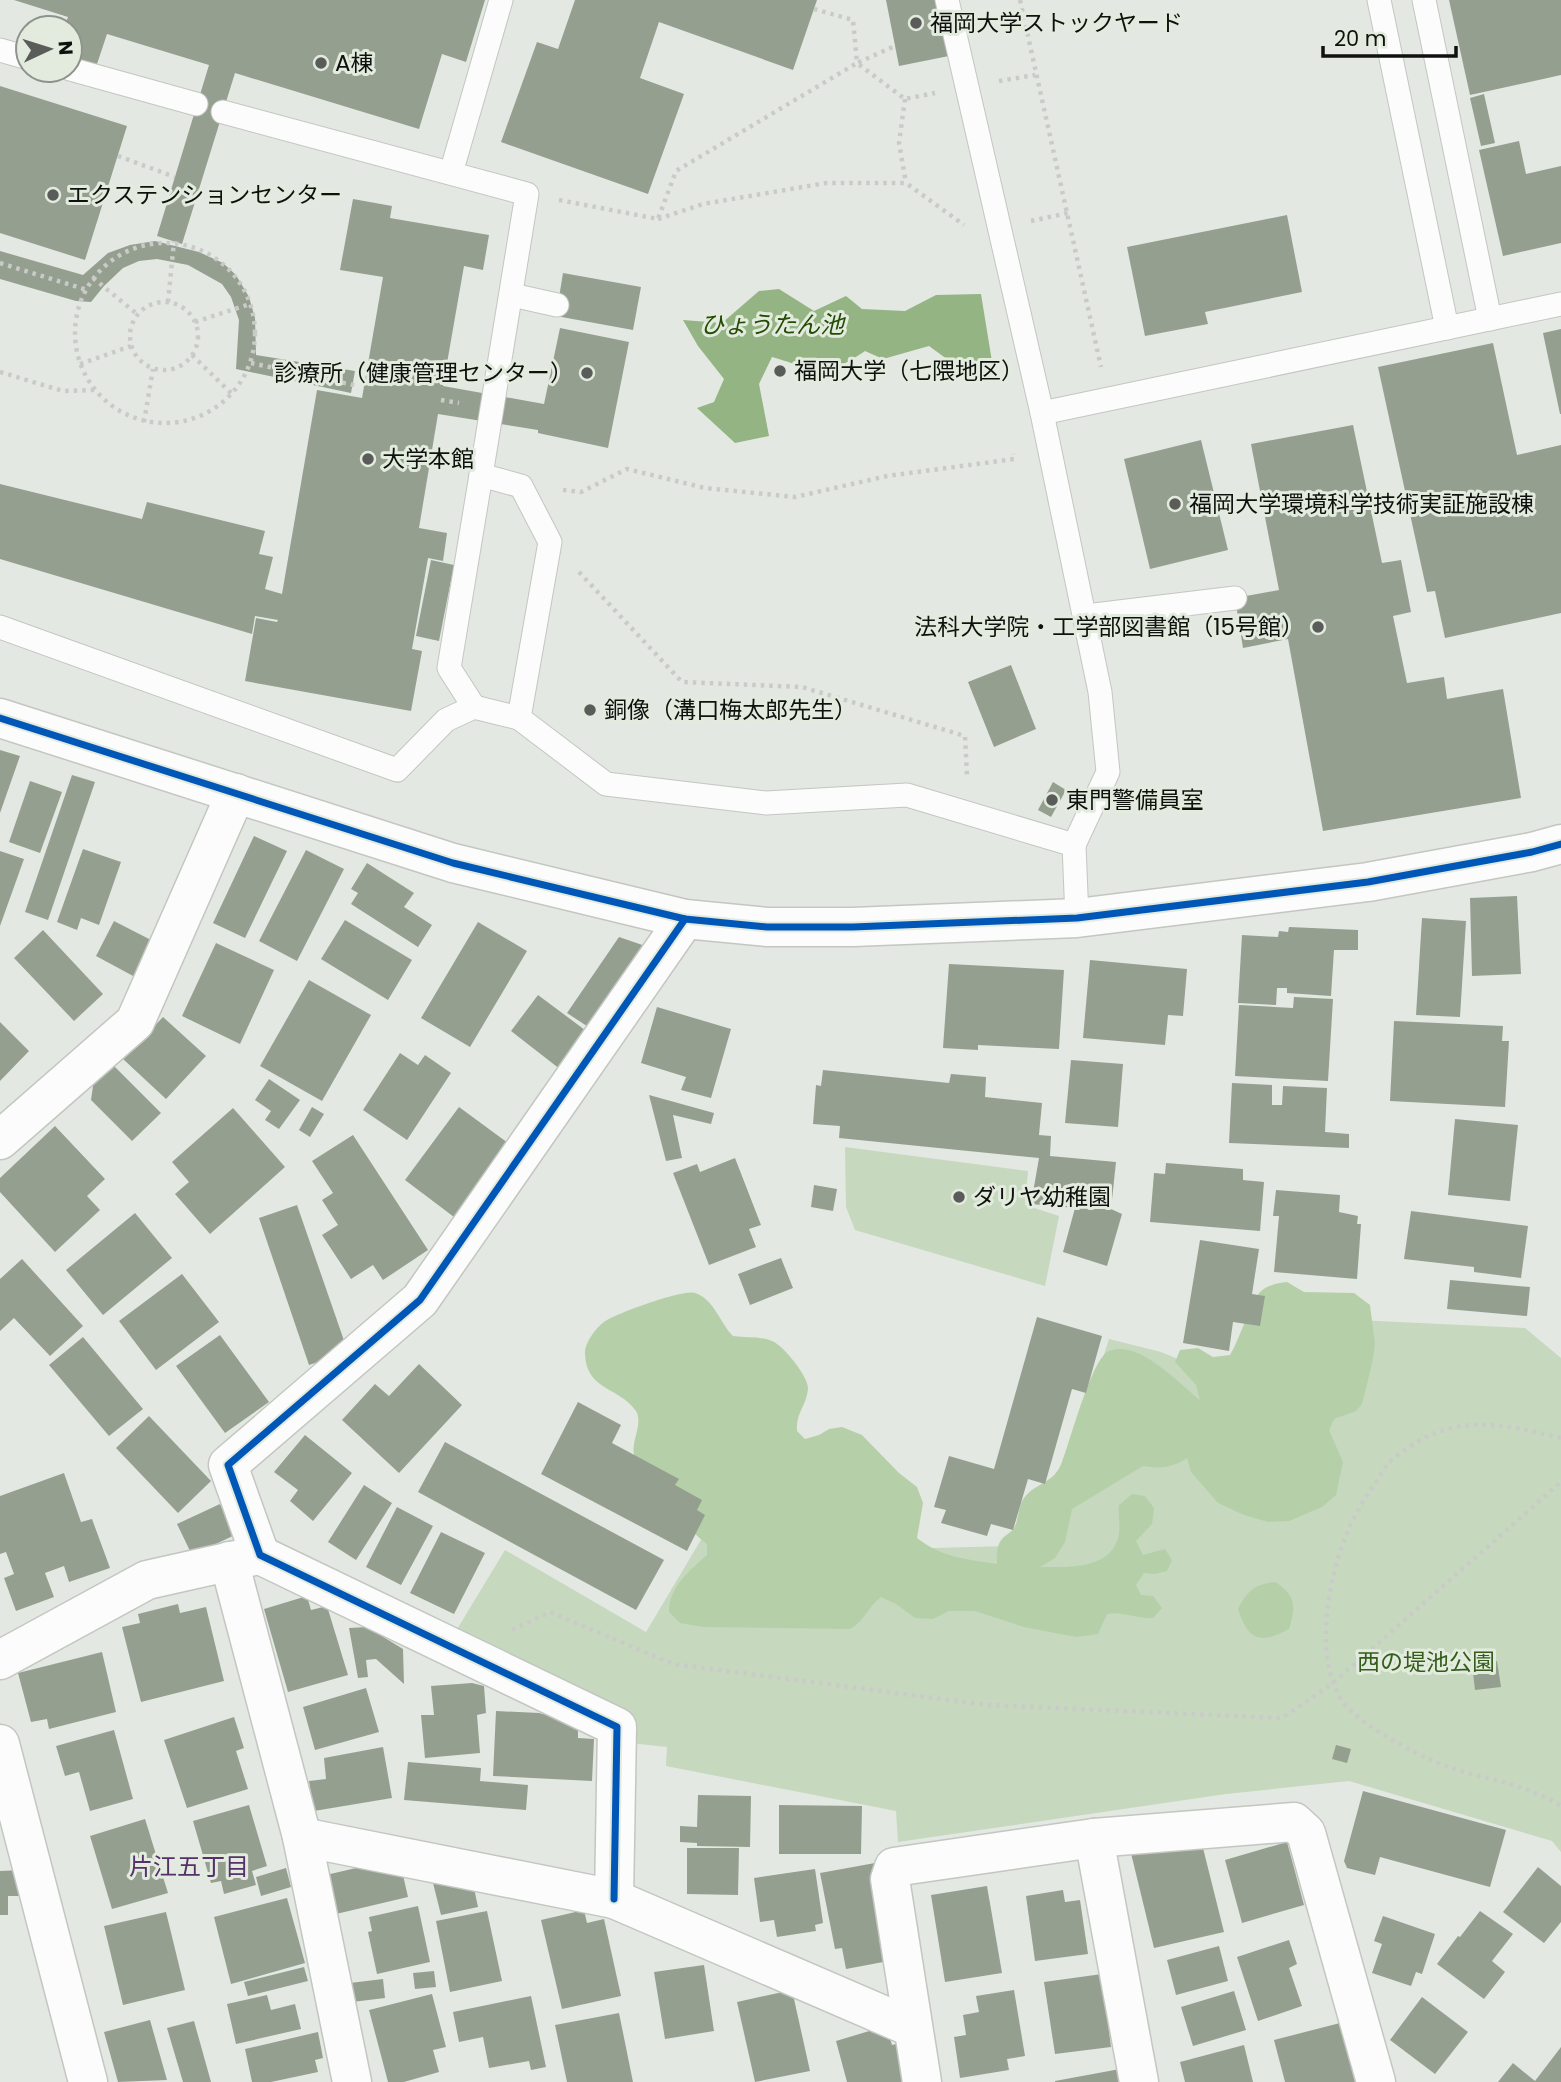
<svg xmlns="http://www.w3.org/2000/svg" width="1561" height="2082" font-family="Poppins,'Noto Sans JP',sans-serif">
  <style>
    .green { fill: #c6d8be }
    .forest { fill: #b5d0a8 }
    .water { fill: #94b484 }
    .building { fill: #959f90 }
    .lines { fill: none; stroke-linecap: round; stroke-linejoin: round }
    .service-casing { stroke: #c3c6c1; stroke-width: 25 }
    .minor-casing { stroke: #c3c6c1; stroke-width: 41 }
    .tertiary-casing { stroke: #c3c6c1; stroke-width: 41 }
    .path { stroke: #cacbc9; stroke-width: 4.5; stroke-dasharray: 3.5 5; stroke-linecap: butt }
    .service { stroke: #fbfcfb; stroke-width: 23 }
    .minor { stroke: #fbfcfb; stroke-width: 38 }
    .tertiary { stroke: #fbfcfb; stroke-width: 38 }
    .cycleway-casing { stroke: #e3ebdf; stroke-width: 11 }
    .cycleway { stroke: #0057b8; stroke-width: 7 }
    .poi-dot { fill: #595c58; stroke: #e3ebdf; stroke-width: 2.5 }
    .labels { text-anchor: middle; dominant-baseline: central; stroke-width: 6; stroke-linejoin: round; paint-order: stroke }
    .poi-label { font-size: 23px; fill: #0e110d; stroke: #e3ebdf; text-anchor: start }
    .park-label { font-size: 23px; fill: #335d19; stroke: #e3ebdf }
    .water-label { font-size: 24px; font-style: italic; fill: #234c03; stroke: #e3ebdf }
    .neighbourhood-label { font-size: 24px; fill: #54316a; stroke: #e3ebdf }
  </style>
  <rect width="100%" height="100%" fill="#e4e8e2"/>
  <g class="green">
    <path d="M845,1147L1028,1171L1025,1205L1059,1216L1045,1286L855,1230L846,1207Z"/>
    <path d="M1272,1316L1525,1328L1561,1358V1852L1552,1841L1349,1781L1226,1794L898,1842L896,1811L666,1766L667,1747L629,1743V1711L456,1631L505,1550L646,1632L708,1528L896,1549L1044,1545L1109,1339L1161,1352L1219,1376Z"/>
  </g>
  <g class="forest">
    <path d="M1287,1282L1304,1292L1354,1293L1370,1305L1375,1344L1372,1364L1362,1404L1356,1411L1334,1419L1329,1430L1343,1462L1336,1495L1322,1507L1289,1521L1268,1522L1244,1515L1218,1503L1191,1472L1187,1458C1172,1468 1160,1469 1143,1466L1072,1509L1065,1542L1055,1558L1040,1567C1067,1567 1109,1570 1118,1538C1121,1529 1118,1515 1119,1505L1132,1494L1145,1496L1154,1508L1152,1524L1136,1541L1143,1555L1165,1549L1172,1560L1167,1571L1155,1574L1144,1573L1136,1585L1141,1595L1153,1596L1162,1608L1153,1618C1137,1619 1122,1611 1107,1614L1098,1634L1077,1637L1065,1635L1024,1627L975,1611H949L933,1619L915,1618L896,1604L881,1597C866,1609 865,1621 850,1629L703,1627L680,1623L669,1612C669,1587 689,1571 707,1555V1544C684,1527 669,1502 651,1479C647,1473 638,1465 635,1458C629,1443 644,1425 636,1411C620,1387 586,1391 585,1353C585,1342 596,1328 604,1322C615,1314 683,1289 695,1293C714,1299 720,1323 733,1336C746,1338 760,1336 772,1341C783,1345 808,1376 808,1388C807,1405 796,1412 797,1431L805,1439L819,1435L829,1429L842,1427L862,1435L899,1473L917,1487L923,1503L917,1538C943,1558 966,1559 997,1564C997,1556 996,1546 1002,1539C1006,1534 1011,1533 1014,1528C1019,1519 1018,1506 1024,1498C1036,1482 1054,1484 1062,1462C1070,1442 1092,1357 1109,1351C1139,1339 1178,1383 1200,1400L1196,1385L1175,1362L1180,1350L1198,1348L1213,1357L1230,1355C1240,1338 1250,1304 1260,1292C1267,1285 1278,1283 1287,1282Z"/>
    <path d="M1275,1582C1296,1595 1296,1607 1289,1629C1260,1645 1248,1640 1238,1609C1247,1591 1255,1584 1275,1582Z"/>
  </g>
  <path class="water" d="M779,289L814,311L846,296L862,309L905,311L936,295L981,294L994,374L977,381L929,346L883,359L865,351C823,380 817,370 772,357L759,384L769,436L735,443L697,408L714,402L724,379L698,346L683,320L722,323L759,291Z"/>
  <g class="building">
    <path d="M14,0H485L466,62L442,54L419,129L235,73L182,244L157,236L209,65L107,34L96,67L70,59V28H64L68,17Z"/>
    <path d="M575,0H817L793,70L659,22L640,78L684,94L648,194L501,142L537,42L558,49Z"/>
    <path d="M886,0H938L949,56L899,66Z"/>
    <path d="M1449,0H1561V75L1470,95Z"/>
    <path d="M0,86L127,126L85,260L0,233Z"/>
    <path d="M1484,94L1495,143L1481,146L1470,98Z"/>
    <path d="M1519,141L1526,174L1561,166V243L1503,256L1479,150Z"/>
    <path d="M353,199L392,206L390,218L489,235L483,270L464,266L443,386L544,404L560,328L629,342L608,448L538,433V430L438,414L419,528L447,533L443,561L428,558L412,649L422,651L411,711L245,681L256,618L277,622L278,620L255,616L252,634L0,559V484L142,519L147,502L265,531L259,554L273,557L265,589L282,594L317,390L362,398L383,277L340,270Z"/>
    <path d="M1287,215L1302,292L1205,312L1208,324L1145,336L1127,247Z"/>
    <path d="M155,241L199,252L223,263L236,275L249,297L255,318L256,355L355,371L351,393L236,369L239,320L231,297L222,284L188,265L157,259L139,261L123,268L104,286L91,302L76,301L0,279V251L83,275L108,253L130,245Z"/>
    <path d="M563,273L641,287L633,330L556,316Z"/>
    <path d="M1561,329V414H1560L1543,333Z"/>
    <path d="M1493,343L1517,455L1561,445V613L1445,638L1435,591L1427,592L1378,367Z"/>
    <path d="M1353,425L1382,563L1401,560L1411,612L1393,616L1407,683L1444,677L1447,699L1503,689L1521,798L1323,831L1288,639L1243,648L1235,598L1279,590L1251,444Z"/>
    <path d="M1201,440L1228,550L1150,569L1124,459Z"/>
    <path d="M431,560L454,565L439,641L416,636Z"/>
    <path d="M1011,665L1036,729L994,747L968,682Z"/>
    <path d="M0,750L20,756L0,813Z"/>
    <path d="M72,775L95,782L48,920L25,912Z"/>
    <path d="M30,781L62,792L40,853L9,842Z"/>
    <path d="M1053,782L1066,790L1051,817L1038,810Z"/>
    <path d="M254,836L287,851L245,938L213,923Z"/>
    <path d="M83,849L121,862L99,925L81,918L77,930L57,922Z"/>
    <path d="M306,850L344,869L297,961L259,941Z"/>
    <path d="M0,851L24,859L0,926Z"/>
    <path d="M367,863L414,893L404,907L432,925L418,947L351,904L358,893L351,889Z"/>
    <path d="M1517,896L1521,974L1472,976L1470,898Z"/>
    <path d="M1422,918L1466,921L1460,1017L1416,1015Z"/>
    <path d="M345,920L412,960L388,1000L321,959Z"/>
    <path d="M114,921L153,941L135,977L96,956Z"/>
    <path d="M478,922L527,951L470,1047L421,1018Z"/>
    <path d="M1289,927L1358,930V950H1334L1331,996L1287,993V988H1277L1276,1005L1238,1003L1242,935L1278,937L1279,931L1288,932Z"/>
    <path d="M43,930L103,994L74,1021L14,958Z"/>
    <path d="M619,937L657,950L599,1034L567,1013Z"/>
    <path d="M216,943L274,970L240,1044L182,1016Z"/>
    <path d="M1090,960L1187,969L1183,1016L1168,1015L1165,1045L1083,1038Z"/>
    <path d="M949,964L1064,970L1059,1049L978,1045V1050L943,1048Z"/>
    <path d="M309,980L371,1015L322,1101L260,1066Z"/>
    <path d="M538,995L593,1036L565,1073L511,1031Z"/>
    <path d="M1294,997L1333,999L1328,1081L1235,1076L1239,1005L1293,1008Z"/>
    <path d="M657,1007L731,1029L711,1098L681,1090L686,1077L641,1063Z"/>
    <path d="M163,1017L206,1056L166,1099L123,1059Z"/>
    <path d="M1394,1021L1503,1026L1502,1041H1509L1505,1107L1390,1101Z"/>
    <path d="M0,1022L29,1051L0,1081Z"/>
    <path d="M400,1053L418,1065L425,1055L451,1073L407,1140L363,1110Z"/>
    <path d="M1071,1060L1123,1064L1118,1127L1065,1123Z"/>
    <path d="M112,1064L161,1113L132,1141L91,1100L94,1079Z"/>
    <path d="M823,1070L949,1083L951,1074L986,1077L985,1097L1042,1103L1039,1135L1051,1136L1050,1156L1116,1162L1111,1209L1122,1214L1107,1266L1063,1252L1075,1208L1031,1204L1039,1158L839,1138L840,1126L813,1124L816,1085L821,1086Z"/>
    <path d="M269,1079L300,1100L279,1129L265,1120L271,1111L255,1100Z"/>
    <path d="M1232,1083L1272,1085V1105H1282L1283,1086L1327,1088L1325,1132L1349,1134V1148L1229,1143Z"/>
    <path d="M649,1095L714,1113L711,1124L673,1115L682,1158L666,1161Z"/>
    <path d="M312,1107L324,1114L310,1137L299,1130Z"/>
    <path d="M459,1107L508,1143L454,1217L405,1180Z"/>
    <path d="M233,1108L285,1167L210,1234L175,1194L189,1182L172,1162Z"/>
    <path d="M1455,1119L1518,1125L1510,1201L1448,1195Z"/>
    <path d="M55,1126L105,1179L87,1196L100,1210L55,1252L0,1192V1178Z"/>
    <path d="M353,1135L428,1250L383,1280L373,1265L351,1279L322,1235L338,1225L322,1200L333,1193L312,1161Z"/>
    <path d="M735,1158L761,1225L749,1229L756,1247L709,1265L673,1173L697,1164L700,1172Z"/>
    <path d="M1166,1163L1243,1169V1180L1264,1182L1260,1231L1150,1222L1154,1173L1165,1174Z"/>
    <path d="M814,1185L837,1189L833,1211L811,1207Z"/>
    <path d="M1276,1190L1340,1195L1339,1212L1358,1216L1357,1224H1361L1357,1279L1274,1272L1279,1216H1273Z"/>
    <path d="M297,1205L348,1352L309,1365L259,1218Z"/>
    <path d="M1411,1211L1528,1226L1521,1278L1474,1272V1267L1404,1259Z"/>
    <path d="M135,1213L172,1258L103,1315L66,1270Z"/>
    <path d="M1200,1240L1259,1249L1252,1294L1265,1296L1260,1326L1233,1322L1229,1351L1183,1343Z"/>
    <path d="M781,1258L793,1288L750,1305L738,1274Z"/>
    <path d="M22,1259L83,1326L50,1356L14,1318L0,1331V1279Z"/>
    <path d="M182,1274L219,1322L156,1370L119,1321Z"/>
    <path d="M1450,1280L1530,1287L1527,1316L1447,1309Z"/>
    <path d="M1037,1317L1102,1336L1086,1393L1072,1389L1045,1484L1028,1479L1013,1530L991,1524L987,1536L941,1523L946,1510L934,1507L949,1456L994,1469Z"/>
    <path d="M220,1335L269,1402L225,1433L176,1366Z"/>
    <path d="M83,1337L143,1409L109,1436L49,1365Z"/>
    <path d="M419,1364L462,1405L399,1473L342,1420L375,1384L389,1396Z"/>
    <path d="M578,1402L621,1425L612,1443L679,1479L675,1485L702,1500L697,1510L705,1515L687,1551L541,1474Z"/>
    <path d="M149,1416L211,1481L178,1513L116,1448Z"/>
    <path d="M305,1435L352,1473L313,1521L290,1501L298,1490L274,1472Z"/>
    <path d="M445,1442L664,1560L636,1610L418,1492Z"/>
    <path d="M64,1473L81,1522L92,1519L110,1568L69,1582L64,1566L45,1573L54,1597L16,1611L4,1578L14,1574L6,1552L0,1554V1496Z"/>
    <path d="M364,1485L392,1503L356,1560L328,1542Z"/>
    <path d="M220,1504L235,1535L192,1555L177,1524Z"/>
    <path d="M397,1507L433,1526L401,1585L366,1567Z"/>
    <path d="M441,1532L485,1553L454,1614L410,1593Z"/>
    <path d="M307,1596L311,1610L327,1606L348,1675L288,1692L264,1609Z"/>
    <path d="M178,1604L180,1613L206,1607L224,1681L141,1702L122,1627L140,1623L138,1614Z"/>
    <path d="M367,1627L403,1649L404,1684L376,1659L366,1660L368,1677L358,1678L349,1628Z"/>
    <path d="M102,1652L116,1712L49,1729L47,1719L31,1722L18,1673Z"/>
    <path d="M1497,1661L1501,1687L1475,1690L1472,1664Z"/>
    <path d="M472,1683L484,1686L486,1713L477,1715L480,1753L425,1758L421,1715H434L431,1686Z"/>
    <path d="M366,1688L379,1732L315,1750L303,1707Z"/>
    <path d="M496,1711L539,1713L578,1724V1738L594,1739L592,1781L493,1776Z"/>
    <path d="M234,1717L244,1748L236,1751L248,1789L187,1808L164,1740Z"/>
    <path d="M114,1730L133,1799L90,1811L79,1772L65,1776L56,1746Z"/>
    <path d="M1336,1745L1351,1749L1347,1763L1332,1759Z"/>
    <path d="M383,1747L392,1798L314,1811L309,1781L326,1779L324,1758Z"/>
    <path d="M408,1762L481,1768L480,1781L528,1785L526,1810L404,1800Z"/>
    <path d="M1363,1791L1506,1830L1490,1887L1380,1857L1375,1875L1347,1868L1344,1861Z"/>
    <path d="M698,1795L751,1796L750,1847L697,1846V1843L680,1842V1826L697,1827Z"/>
    <path d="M249,1805L267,1866L252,1871L256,1885L224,1894L221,1881L211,1883L193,1821Z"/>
    <path d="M779,1805L862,1806L861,1854H779Z"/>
    <path d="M145,1819L168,1893L112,1909L90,1836Z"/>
    <path d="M1287,1842L1304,1905L1242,1923L1225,1860Z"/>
    <path d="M1202,1844L1224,1932L1154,1948L1129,1845Z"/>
    <path d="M687,1848H739L738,1895L687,1894Z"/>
    <path d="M399,1858L408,1897L336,1914L326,1875Z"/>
    <path d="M875,1863L894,1960L846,1969L842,1948L835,1949L820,1873Z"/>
    <path d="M1538,1867L1561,1886V1922L1544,1943L1503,1912Z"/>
    <path d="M286,1868L291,1887L261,1896L256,1877Z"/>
    <path d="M815,1869L823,1923L815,1925L816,1931L777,1937L774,1920L760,1922L754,1878Z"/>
    <path d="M22,1870L23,1896H8V1915H0V1871Z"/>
    <path d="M471,1874L478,1907L441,1915L433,1883Z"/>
    <path d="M987,1886L1002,1973L945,1982L931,1895Z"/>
    <path d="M1063,1890L1065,1902L1080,1900L1088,1954L1035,1961L1026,1896Z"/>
    <path d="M287,1898L305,1963L231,1984L214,1917Z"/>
    <path d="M418,1906L430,1962L377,1974L368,1932L372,1931L369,1917Z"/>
    <path d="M584,1910L587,1923L604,1919L621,1996L562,2009L541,1920Z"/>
    <path d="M487,1911L502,1981L450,1992L436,1921Z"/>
    <path d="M1480,1911L1513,1934L1492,1961L1505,1972L1484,1999L1437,1964L1458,1936L1460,1937Z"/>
    <path d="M166,1912L185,1990L123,2005L104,1926Z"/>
    <path d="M1383,1916L1435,1934L1422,1974L1416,1972L1411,1986L1372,1973L1382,1944L1374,1941Z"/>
    <path d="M1289,1940L1297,1964L1289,1968L1302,2006L1258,2021L1237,1957Z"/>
    <path d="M1219,1946L1228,1981L1176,1995L1167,1960Z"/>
    <path d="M704,1965L714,2031L665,2039L654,1972Z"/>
    <path d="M304,1967L308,1981L248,1996L244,1982Z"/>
    <path d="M434,1971L436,1987L415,1989L413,1973Z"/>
    <path d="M1102,1974L1111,2047L1055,2054L1044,1982Z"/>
    <path d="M383,1979L385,1998L352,2002L350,1983Z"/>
    <path d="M792,1990L810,2071L755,2082L737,2002Z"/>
    <path d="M1014,1990L1025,2056L1007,2059L1009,2070L960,2078L954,2037L966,2035L963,2015L979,2012L976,1996Z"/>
    <path d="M1234,1991L1246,2030L1193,2046L1181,2007Z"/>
    <path d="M432,1994L446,2047L433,2050L439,2072L404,2082H388L369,2010Z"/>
    <path d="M267,1995L271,2010L295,2004L301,2029L236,2044L227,2004Z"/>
    <path d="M531,1996L546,2067L531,2070L529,2061L489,2068L483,2037L459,2042L453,2012Z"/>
    <path d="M1422,1997L1468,2032L1435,2074L1390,2040Z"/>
    <path d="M619,2013L633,2082H567L555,2025Z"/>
    <path d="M150,2020L167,2080L118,2082L104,2032Z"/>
    <path d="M194,2021L211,2082H183L167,2028Z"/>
    <path d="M1340,2023L1355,2082H1285L1274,2040Z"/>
    <path d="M886,2026L892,2045L900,2043L912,2082H847L836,2041Z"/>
    <path d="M318,2032L323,2058L315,2060L318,2072L271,2082H252L245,2049Z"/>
    <path d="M1244,2045L1253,2082H1185L1180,2062Z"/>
    <path d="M1561,2047V2082H1498L1513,2063L1535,2081Z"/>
    <path d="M1120,2069L1122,2082H1055V2081Z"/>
  </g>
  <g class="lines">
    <g class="service-casing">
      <g id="service">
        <path d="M947,0L1042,413L1100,692L1108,772L1074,845"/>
        <path d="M1379,0L1447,328"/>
        <path d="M1424,0L1490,319"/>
        <path d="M0,50L28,58"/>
        <path d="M70,69L196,104"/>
        <path d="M223,112L527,194L481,475L521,486L550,542L519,718L606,784L766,803L907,795L1074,845L1077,918"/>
        <path d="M451,173L501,0"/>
        <path d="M512,295L557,305"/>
        <path d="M1042,413L1561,304"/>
        <path d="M1086,616L1235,598"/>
        <path d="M0,627L397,770L446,720L474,707L519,718"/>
        <path d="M474,707L449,668L481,475"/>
      </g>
    </g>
    <g class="minor-casing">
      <g id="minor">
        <path d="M0,1140L135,1022L236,793"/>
        <path d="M229,1561L302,1837L352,2082"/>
        <path d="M0,1660L147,1580L254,1556"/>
        <path d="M0,1744L88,2082"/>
        <path d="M302,1837L614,1899L913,2028"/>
        <path d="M1094,1838L1139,2082"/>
        <path d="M614,1899L617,1727L260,1555L228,1465L420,1300L685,919"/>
        <path d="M922,2082L890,1879L894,1867L1094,1838L1294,1822L1306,1833L1376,2082"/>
      </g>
    </g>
    <g class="tertiary-casing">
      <path id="tertiary" d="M0,718L453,863L685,919L767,927H853L1077,918L1368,882L1532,852L1561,844"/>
    </g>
    <g class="path">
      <path d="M1020,0L1101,367"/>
      <path d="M814,9L853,20L857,63L895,46"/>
      <path d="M999,81L1035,75"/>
      <path d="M905,99L899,143L906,183"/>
      <path d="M118,156L175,177"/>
      <path d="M559,200L658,219L676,171L857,63L905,99L935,93"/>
      <path d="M658,219L703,204L826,183H906L964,225"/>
      <path d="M1031,221L1068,213"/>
      <circle cx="165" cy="333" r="90"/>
      <path d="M0,263L87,290"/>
      <path d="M93,278L137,314"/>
      <path d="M168,302L174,241"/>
      <circle cx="164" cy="336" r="34"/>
      <path d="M195,322L250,304"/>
      <path d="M192,355L232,394"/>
      <path d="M251,363L358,386"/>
      <path d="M80,364L131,346"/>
      <path d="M0,372L63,391L94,390"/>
      <path d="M441,400L459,403"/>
      <path d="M144,422L153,369"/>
      <path d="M563,490L581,492L627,469L705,488L795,497L887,476L1014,459L1013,454"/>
      <path d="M579,572L682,682L802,687L965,736L967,776"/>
      <path d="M1561,1438C1514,1427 1472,1415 1426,1437C1415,1443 1400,1452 1391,1461C1385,1466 1380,1476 1376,1482C1364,1499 1352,1519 1345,1538C1327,1584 1311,1672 1350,1710C1370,1729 1411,1752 1436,1762C1478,1780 1522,1781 1561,1806"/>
      <path d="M512,1630L550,1612L673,1664L988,1705L1282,1718L1332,1684L1561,1482"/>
    </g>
    <use href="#service" class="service"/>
    <use href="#minor" class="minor"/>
    <use href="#tertiary" class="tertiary"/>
    <g class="cycleway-casing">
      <g id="cycleway">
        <path d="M0,718L453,863L685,919L767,927H853L1077,918L1368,882L1532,852L1561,844"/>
        <path d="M614,1899L617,1727L260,1555L228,1465L420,1300L685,919"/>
      </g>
    </g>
    <use href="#cycleway" class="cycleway"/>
  </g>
  <g class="poi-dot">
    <circle cx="916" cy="23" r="7"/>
    <circle cx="321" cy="63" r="7"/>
    <circle cx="53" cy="195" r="7"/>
    <circle cx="780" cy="371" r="7"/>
    <circle cx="587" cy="373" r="7"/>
    <circle cx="368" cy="459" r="7"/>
    <circle cx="1175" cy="504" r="7"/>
    <circle cx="1318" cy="627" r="7"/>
    <circle cx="590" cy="710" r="7"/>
    <circle cx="1052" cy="800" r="7"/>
    <circle cx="959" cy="1197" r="7"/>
  </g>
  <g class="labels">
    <g class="poi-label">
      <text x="930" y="23">福岡大学ストックヤード</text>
      <text x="335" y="63">A棟</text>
      <text x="67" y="195">エクステンションセンター</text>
      <text x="794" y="371">福岡大学（七隈地区）</text>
      <text x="573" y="373" text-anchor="end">診療所（健康管理センター）</text>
      <text x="382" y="459">大学本館</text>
      <text x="1189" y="504">福岡大学環境科学技術実証施設棟</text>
      <text x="1304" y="627" text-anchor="end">法科大学院・工学部図書館（15号館）</text>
      <text x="604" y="710">銅像（溝口梅太郎先生）</text>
      <text x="1066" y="800">東門警備員室</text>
      <text x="973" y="1197">ダリヤ幼稚園</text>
    </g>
    <g class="park-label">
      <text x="1426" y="1662">西の堤池公園</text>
    </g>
    <g class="water-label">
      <text x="772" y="324">ひょうたん池</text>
    </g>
    <g class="neighbourhood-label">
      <text x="189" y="1866">片江五丁目</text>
    </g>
  </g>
  <g transform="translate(49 49) rotate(86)"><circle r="33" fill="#e3ebdf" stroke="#8e948b" stroke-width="2"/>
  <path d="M0-5L12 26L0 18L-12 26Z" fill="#595c58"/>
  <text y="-10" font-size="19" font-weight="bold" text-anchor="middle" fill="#0e110d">N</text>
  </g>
  <path d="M1323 46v10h133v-10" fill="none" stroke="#0e110d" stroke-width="3.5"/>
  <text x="1334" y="46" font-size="21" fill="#0e110d" stroke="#e3ebdf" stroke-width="5" paint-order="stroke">20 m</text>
</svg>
